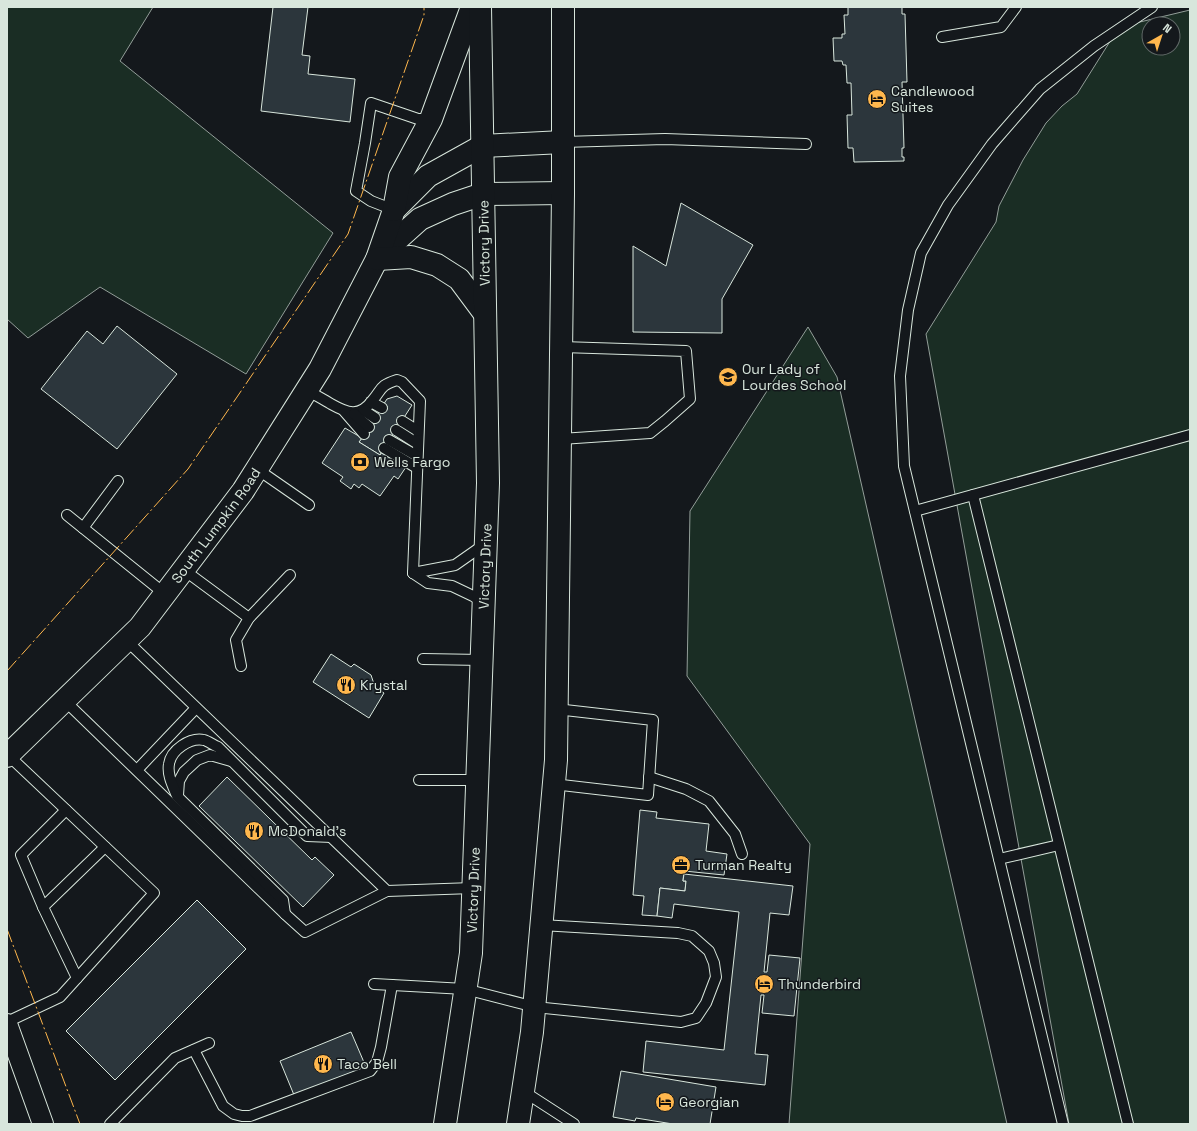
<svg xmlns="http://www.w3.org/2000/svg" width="1197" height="1131" font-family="'Space Grotesk',sans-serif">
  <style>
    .green { fill: #1a2d24; stroke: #939e99; fill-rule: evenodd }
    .building { fill: #2c363c; stroke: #d8e6dc }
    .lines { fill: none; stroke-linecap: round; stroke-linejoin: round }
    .lane-casing { stroke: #d8e6dc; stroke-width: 12 }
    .street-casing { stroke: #d8e6dc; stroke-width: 22 }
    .secondary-casing { stroke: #d8e6dc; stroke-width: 24 }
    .highway-casing { stroke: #d8e6dc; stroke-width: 24 }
    .lane { stroke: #14181c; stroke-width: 10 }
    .street { stroke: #14181c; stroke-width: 20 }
    .secondary { stroke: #14181c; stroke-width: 22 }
    .highway { stroke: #14181c; stroke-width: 22 }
    .power { stroke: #ffb74d; stroke-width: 1; stroke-dasharray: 14 3 2 3; stroke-linecap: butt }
    .labels { text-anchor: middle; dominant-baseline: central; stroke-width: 3; stroke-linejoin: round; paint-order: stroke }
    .poi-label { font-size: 14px; fill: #d8e6dc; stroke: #14181c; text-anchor: start }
    .street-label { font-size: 14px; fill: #d8e6dc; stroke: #14181c }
  </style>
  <rect width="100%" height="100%" fill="#14181c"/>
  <g class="green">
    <path d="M7,7H153L120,61L333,233L246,374L100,287L28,338L7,319Z"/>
    <path d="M1190,10V1124H1069L926,334L996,222L999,206L1023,160L1046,123L1062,106L1077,94L1119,27ZM1149,24H1173V48H1149Z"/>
    <path d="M808,327L837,377L1007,1124H789L810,844L687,676L690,511Z"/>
  </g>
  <g class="building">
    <path d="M273,7H308L302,55L310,56L308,74L355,79L350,122L261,111Z"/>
    <path d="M848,7H902V14H905L907,82H902L904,148H902V157H904V161L854,162L853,148H848L847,115H852L851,83H847L846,65H843L842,61H834L833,38H842V34H845L844,15H848Z"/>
    <path d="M681,203L753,245L722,299V333L633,332V246L666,266Z"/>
    <path d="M117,326L177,374L117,449L41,389L87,331L103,344Z"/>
    <path d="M397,396L412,405L380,455L359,442L387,399Z"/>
    <path d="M345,428L362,438L359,442L380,455L382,452L406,467L398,479L394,476L380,496L362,484L359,488L354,484L351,489L340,481L343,477L322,463Z"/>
    <path d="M331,654L351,667L354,664L371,675L375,687L384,693L369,718L313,682Z"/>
    <path d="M227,777L312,860L315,857L334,875L303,907L199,806Z"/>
    <path d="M640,810L657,812L656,818L709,824L706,851L727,854L724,875L684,871L683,881H686L685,891L660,888L657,916L642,915L644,896L633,895Z"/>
    <path d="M684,874L793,886L789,915L770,913L764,972H767L769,955L800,958L794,1016L762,1013L764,995H761L755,1054L768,1055L765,1085L643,1072L646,1041L724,1050L739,912L674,904L672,918L657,916L660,888L685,891L686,881H683Z"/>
    <path d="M197,900L246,949L115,1080L66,1031Z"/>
    <path d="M351,1032L366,1067L294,1095L280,1061Z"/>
    <path d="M621,1071L716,1087L710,1124H673L636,1118L635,1121L613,1117Z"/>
  </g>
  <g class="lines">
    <g class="lane-casing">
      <g id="lane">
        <path d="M942,37L1001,27L1016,7"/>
        <path d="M563,142L665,139L806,144"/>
        <path d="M394,210L371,201L356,191L365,143L371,103L418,119H431"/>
        <path d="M307,390C315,395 323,399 331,404C347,413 359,418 372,401C383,388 379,386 397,380L402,382L420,401L413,573"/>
        <path d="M371,402L382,408"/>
        <path d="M363,410L375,418"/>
        <path d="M344,411L364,434"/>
        <path d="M354,414L369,427"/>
        <path d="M402,421L418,431"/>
        <path d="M396,430L418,444"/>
        <path d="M561,439L650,433L665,421L690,399L686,351L562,347"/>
        <path d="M389,440L417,456"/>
        <path d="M384,448L417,468"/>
        <path d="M257,469L309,505"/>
        <path d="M973,495L1128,1124"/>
        <path d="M915,511L1190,435"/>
        <path d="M67,515L165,594"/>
        <path d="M83,528L118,481"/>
        <path d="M184,570L249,618"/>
        <path d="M413,573L455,565L485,544"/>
        <path d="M413,573L428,583L452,586L473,596L484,603"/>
        <path d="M126,640L387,891"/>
        <path d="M423,659L482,660"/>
        <path d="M241,666L236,640L249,618L290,575"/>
        <path d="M64,700L285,914L305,932L387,891L473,888"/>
        <path d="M137,770L196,708"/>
        <path d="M649,777L686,789L709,801L735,834L742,854"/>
        <path d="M419,780H477"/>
        <path d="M553,784L648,795L653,720L556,709"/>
        <path d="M178,795L179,781L184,772L197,760L210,755L231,761"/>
        <path d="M999,859L1059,845"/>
        <path d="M43,907L21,855L66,810"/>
        <path d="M285,914L283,900L177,796C173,786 167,775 169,764C171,750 190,737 204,740C208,741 213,745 218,747L307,836L332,837"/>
        <path d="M77,978L43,907L105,847"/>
        <path d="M374,984L465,989L535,1007L681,1022L696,1018L706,1003L716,977L714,963L709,951L692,936L678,933L541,925"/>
        <path d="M7,1022L60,997L154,893L8,755"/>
        <path d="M194,1050L223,1106L234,1114L242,1116H250L370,1071L377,1062L381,1047L392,985"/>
        <path d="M523,1091L574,1124"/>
        <path d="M110,1124L175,1058L209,1043"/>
        <path d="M1063,1124L904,466L900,376L908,310L921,253L948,205L992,144L1040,89L1094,46L1152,7"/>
      </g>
    </g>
    <g class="street-casing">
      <path id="street" d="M7,1024L43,1124"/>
    </g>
    <g class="secondary-casing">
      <g id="secondary">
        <path d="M379,256L420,219L453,204L483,194L563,193"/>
        <path id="s1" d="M7,756L140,627L243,491L320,369L377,259L394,210L428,176L482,146L563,142"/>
      </g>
    </g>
    <g class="highway-casing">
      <g id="highway">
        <path d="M394,210L400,177L431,119L472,7"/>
        <path d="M377,259L411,257L437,265L459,279L485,314"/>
        <path id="s2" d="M445,1124L471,953L488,483L480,7"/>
        <path d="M518,1124L532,1032L556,760L563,193V7"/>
      </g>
    </g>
    <use href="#lane" class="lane"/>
    <use href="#street" class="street"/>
    <use href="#secondary" class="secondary"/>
    <use href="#highway" class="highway"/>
    <g class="power">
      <path d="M7,671L188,469L348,234L424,15V7"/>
      <path d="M7,929L80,1124"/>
    </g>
  </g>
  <defs>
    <g id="hotel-disc" transform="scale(1)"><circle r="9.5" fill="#ffb74d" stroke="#14181c"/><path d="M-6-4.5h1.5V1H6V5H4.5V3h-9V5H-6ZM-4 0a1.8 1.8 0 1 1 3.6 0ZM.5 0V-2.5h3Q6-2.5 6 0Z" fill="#111"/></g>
    <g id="school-disc" transform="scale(1)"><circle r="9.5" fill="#ffb74d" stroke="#14181c"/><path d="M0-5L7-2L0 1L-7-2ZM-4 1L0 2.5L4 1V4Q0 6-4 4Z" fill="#111"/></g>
    <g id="bank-disc" transform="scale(1)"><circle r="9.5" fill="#ffb74d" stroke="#14181c"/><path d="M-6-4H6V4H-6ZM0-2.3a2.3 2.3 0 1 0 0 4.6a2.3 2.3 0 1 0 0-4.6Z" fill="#111"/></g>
    <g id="restaurant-disc" transform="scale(1)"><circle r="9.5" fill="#ffb74d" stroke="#14181c"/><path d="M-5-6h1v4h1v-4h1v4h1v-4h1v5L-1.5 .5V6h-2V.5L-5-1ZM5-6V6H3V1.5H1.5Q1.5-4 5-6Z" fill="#111"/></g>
    <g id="office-disc" transform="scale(1)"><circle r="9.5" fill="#ffb74d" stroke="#14181c"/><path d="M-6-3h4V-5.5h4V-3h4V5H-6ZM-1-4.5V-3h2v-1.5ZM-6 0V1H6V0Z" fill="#111"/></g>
  </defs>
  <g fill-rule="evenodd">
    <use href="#hotel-disc" x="877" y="99"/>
    <use href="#school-disc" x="728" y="377"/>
    <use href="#bank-disc" x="360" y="462"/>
    <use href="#restaurant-disc" x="346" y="685"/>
    <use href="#restaurant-disc" x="254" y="831"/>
    <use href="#office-disc" x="681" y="865"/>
    <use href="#hotel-disc" x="764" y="984"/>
    <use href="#restaurant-disc" x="323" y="1064"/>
    <use href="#hotel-disc" x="665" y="1102"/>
  </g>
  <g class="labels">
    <g class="poi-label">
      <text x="891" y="91">Candlewood<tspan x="891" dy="16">Suites</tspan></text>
      <text x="742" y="369">Our Lady of<tspan x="742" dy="16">Lourdes School</tspan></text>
      <text x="374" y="462">Wells Fargo</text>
      <text x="360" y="685">Krystal</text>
      <text x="268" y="831">McDonald's</text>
      <text x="695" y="865">Turman Realty</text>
      <text x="778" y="984">Thunderbird</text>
      <text x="337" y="1064">Taco Bell</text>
      <text x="679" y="1102">Georgian</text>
    </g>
    <g class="street-label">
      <text transform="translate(484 243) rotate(-91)">Victory Drive</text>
      <text stroke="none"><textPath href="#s1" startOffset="312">South Lumpkin Road</textPath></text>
      <text stroke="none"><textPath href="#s2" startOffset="560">Victory Drive</textPath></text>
      <text stroke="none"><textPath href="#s2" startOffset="236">Victory Drive</textPath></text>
    </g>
  </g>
  <rect width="1197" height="1131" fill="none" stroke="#d8e6dc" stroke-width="16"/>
  <g transform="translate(1161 36) rotate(39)"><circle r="19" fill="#14181c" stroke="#626a69"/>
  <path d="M0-3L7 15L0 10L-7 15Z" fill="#ffb74d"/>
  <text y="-6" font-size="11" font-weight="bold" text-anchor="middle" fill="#d8e6dc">N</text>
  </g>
</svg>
